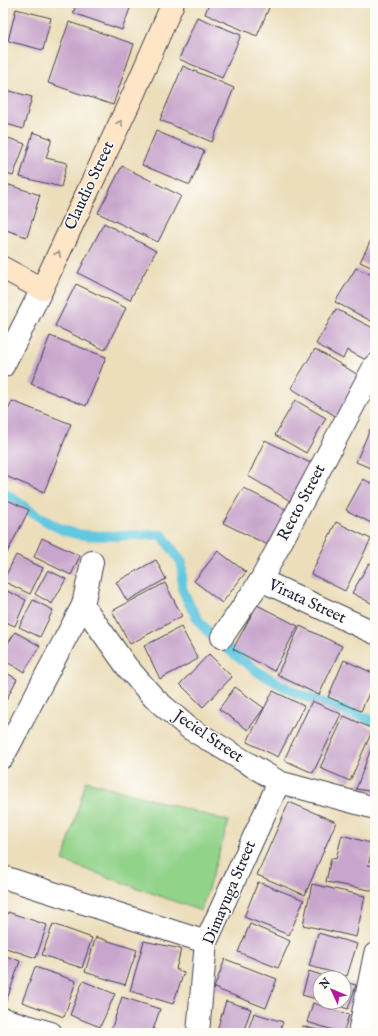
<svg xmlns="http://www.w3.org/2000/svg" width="378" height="1036" font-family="'IM FELL English',serif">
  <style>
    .green { fill: #92d38a; stroke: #5a7a62 }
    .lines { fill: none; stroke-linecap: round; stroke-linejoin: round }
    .stream { stroke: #62c7df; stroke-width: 10 }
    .building { fill: #c8a5cc }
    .street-casing { stroke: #403e4e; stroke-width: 24 }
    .secondary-casing { stroke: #403e4e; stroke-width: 24 }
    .street { stroke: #fff; stroke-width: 22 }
    .secondary { stroke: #fee5c5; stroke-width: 22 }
    .oneway { stroke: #9b8d87 }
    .labels { text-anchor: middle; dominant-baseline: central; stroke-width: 3; stroke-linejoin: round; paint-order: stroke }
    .street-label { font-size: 16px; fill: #22223b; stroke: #fdfcf7 }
  </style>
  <rect width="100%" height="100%" fill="#fdfcf7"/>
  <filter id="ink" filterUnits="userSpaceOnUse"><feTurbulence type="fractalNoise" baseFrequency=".025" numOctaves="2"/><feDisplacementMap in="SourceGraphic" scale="8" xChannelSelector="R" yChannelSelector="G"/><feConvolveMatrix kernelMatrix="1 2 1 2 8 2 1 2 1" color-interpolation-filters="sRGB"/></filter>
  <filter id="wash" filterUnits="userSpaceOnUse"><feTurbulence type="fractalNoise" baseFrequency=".012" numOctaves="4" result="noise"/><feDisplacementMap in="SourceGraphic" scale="16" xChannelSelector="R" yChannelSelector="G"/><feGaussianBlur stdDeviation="0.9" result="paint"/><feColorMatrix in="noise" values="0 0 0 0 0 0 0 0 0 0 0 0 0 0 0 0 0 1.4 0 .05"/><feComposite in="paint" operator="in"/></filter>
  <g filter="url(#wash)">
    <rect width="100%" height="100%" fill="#ecdebb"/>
    <path class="green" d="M86,781L229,821L201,911L63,861Z"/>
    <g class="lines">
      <path class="stream" d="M3,492C23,505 53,530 77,534C105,539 134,533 162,535L182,563V588L190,606L201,624L215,639L258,672L298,694L375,721"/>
    </g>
    <g id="blocks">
      <g class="building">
        <path d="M54,3H65L64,6Z"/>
        <path d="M77,3H132L122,30L73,13Z"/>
        <path d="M209,3H271L257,36L205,14Z"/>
        <path d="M16,9L51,18L43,50L8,41Z"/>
        <path d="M197,17L241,35L222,78L179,59Z"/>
        <path d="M69,22L134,44L113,105L48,83Z"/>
        <path d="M183,66L234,88L212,142L160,120Z"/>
        <path d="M3,89L32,97L23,129L3,123Z"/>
        <path d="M156,131L204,151L190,185L142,165Z"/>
        <path d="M33,132L52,139L46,158L67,163L61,187L20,177Z"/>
        <path d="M3,136L25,144L13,176L3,173Z"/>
        <path d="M122,166L181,196L158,242L98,213Z"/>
        <path d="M3,183L40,195L27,237L3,229Z"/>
        <path d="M104,223L156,251L130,300L78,273Z"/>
        <path d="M375,232V269L360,262Z"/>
        <path d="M356,268L375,276V323L335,302Z"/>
        <path d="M76,284L126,308L105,350L55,326Z"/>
        <path d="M336,309L375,329V349L368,361L347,350L343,359L316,344Z"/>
        <path d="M50,336L106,357L86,406L31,384Z"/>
        <path d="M315,349L360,376L340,419L291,388Z"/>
        <path d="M295,400L326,418L306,453L275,435Z"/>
        <path d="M12,401L71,424L44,492L3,475V423Z"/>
        <path d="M370,429L375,431V470L356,462Z"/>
        <path d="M265,440L314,465L294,503L248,476Z"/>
        <path d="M363,479L375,485V525L346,510Z"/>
        <path d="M243,488L291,512L272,547L223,523Z"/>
        <path d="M3,498L29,510L7,553L3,551Z"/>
        <path d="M336,522L371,539L345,591L311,574Z"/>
        <path d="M42,538L80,556L71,575L34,557Z"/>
        <path d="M218,551L246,572L222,603L194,581Z"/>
        <path d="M16,555L43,568L30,594L3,581Z"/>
        <path d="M156,560L166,579L127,601L116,582Z"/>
        <path d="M369,563L375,566V605L352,593Z"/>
        <path d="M48,570L66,579L52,604L35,594Z"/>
        <path d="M165,583L182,616L130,644L112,611Z"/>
        <path d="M3,589L26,600L15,626L3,621Z"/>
        <path d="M33,600L53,610L40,637L19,627Z"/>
        <path d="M257,605L298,626L274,671L233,649Z"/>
        <path d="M300,626L342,646L319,695L277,675Z"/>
        <path d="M181,627L198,659L160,679L144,646Z"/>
        <path d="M15,632L40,646L24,672L3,660V652Z"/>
        <path d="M209,654L232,677L203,707L180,684Z"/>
        <path d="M344,660L375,674V685L373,684L361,711L328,697Z"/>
        <path d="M3,671L17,679L3,706Z"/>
        <path d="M235,687L264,708L248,730L219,709Z"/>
        <path d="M273,691L304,706L278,757L247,742Z"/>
        <path d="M312,701L341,714L313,773L284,760Z"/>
        <path d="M344,716L373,729L350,781L320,768Z"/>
        <path d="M375,738V792L356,789Z"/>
        <path d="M289,802L336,822L305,895L257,875Z"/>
        <path d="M342,835L374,844L368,865L375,866V891L326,882L331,858L336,859Z"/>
        <path d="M258,882L304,900L289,935L244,917Z"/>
        <path d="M312,884L365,896L356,937L303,925Z"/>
        <path d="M8,912L47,925L36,958L3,947V928Z"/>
        <path d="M53,924L92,938L82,968L42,955Z"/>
        <path d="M250,924L290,941L278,968L238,952Z"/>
        <path d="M318,933L357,944L347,976L309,966Z"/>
        <path d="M96,937L137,950L125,985L85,972Z"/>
        <path d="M144,941L181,949L176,969L184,972L173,1004L130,991Z"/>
        <path d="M3,955L20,961L4,1008L3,1007Z"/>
        <path d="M225,959L277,979L266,1008L214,988Z"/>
        <path d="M35,967L76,981L64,1017L22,1002Z"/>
        <path d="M309,971L330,978H320V1000L302,995Z"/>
        <path d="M83,981L115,994L100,1027L70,1015Z"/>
        <path d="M344,982L356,985L348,1009L326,1002H344Z"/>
        <path d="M122,997L160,1009L152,1033H110Z"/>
        <path d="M226,1001L251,1009L243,1033H216Z"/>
        <path d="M375,1002V1033H367Z"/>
        <path d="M313,1003L349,1015L343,1033L307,1022Z"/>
        <path d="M254,1013L283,1022L279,1033H247Z"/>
        <path d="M302,1026L326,1032V1033H300Z"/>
      </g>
    </g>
  </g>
  <g filter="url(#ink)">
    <use href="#blocks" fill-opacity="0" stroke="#403e4e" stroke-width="1"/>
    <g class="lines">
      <g class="street-casing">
        <g id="street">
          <path d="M3,366L42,289"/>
          <path d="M261,580L375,633"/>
          <path d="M83,605L127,667L154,698L189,728L279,782L375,808"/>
          <path d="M222,637L261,580L375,365"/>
          <path d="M3,757L83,605L92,562"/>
          <path d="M3,877L206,942"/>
          <path d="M3,1019L51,1033"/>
          <path d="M198,1033L206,942L279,782"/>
          <path d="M359,1033L375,954"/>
        </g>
      </g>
      <g class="secondary-casing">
        <path id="secondary" d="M3,268L42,289L133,95L173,3"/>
      </g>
      <use href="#street" class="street"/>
      <use href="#secondary" class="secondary"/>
    </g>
    <defs><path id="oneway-chevron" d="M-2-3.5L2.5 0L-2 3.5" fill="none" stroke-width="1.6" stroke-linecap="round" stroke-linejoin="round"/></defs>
    <g class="oneway">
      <use href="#oneway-chevron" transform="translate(120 123) rotate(-65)"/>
      <use href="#oneway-chevron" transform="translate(58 254) rotate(-65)"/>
    </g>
  </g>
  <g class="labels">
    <g class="street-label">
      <text transform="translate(90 186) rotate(-65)">Claudio Street</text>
      <text transform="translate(302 503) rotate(-62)">Recto Street</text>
      <text transform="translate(307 602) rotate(25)">Virata Street</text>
      <text transform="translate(208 737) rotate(34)">Jeciel Street</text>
      <text transform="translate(230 893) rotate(-67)">Dimayuga Street</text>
    </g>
  </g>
  <rect width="378" height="1036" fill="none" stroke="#fdfcf7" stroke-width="16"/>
  <g transform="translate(332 990) rotate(314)"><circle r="19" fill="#fdfcf7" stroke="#a5a5ac"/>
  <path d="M0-3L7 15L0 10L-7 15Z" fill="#b5179e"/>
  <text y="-6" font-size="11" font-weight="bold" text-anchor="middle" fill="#22223b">N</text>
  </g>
</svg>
